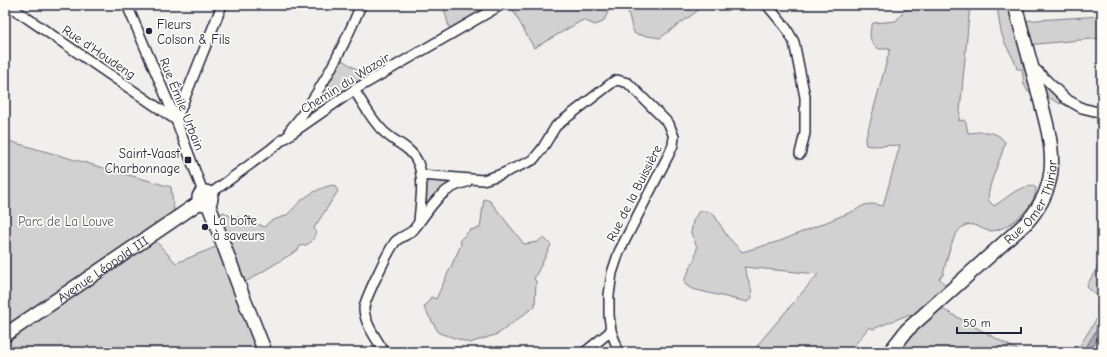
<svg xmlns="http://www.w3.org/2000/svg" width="1107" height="357" font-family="'Comic Neue',sans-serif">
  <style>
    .green { fill: #d2d1d1; stroke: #7a7a86 }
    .water { fill: #a9a9b0; stroke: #737381 }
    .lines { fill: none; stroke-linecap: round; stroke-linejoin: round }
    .street-casing { stroke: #22223b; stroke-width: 12 }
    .secondary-casing { stroke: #22223b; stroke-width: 16 }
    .street { stroke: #fdfcf7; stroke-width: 9 }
    .secondary { stroke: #fdfcf7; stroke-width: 13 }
    .poi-dot { fill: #22223b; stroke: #fdfcf7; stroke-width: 1.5 }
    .labels { text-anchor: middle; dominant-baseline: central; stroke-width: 3.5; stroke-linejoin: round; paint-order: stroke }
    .poi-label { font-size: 13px; fill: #22223b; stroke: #fdfcf7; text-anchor: start }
    .street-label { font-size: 13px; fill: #22223b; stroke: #fdfcf7 }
    .park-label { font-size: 13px; fill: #575768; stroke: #fdfcf7 }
  </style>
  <rect width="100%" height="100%" fill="#f0efec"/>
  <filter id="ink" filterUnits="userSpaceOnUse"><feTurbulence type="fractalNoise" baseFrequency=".025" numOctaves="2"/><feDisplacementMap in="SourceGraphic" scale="8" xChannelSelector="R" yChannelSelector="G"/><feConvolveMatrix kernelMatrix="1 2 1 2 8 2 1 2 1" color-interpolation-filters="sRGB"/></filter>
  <g filter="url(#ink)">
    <g class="green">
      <path d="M443,5H501L451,34Z"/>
      <path d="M510,5H614L611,6L603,22L595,25L583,20L534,48Z"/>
      <path d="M624,5H701V6L696,12L660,38L635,34L632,28L627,6Z"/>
      <path d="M918,5H970L959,121L964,120L966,123L968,133C982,132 995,129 1005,142C1001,161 988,182 988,200L994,206C1008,198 1015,187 1033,186L1036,188C1036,207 1008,231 990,231C981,230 973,221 964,226C952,232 946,262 943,275L939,278L951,291L935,305L1021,352H890L918,320L910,314L873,329L869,327L849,352H754L759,343L818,274L744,267L751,288L752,298L747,302L692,289L686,285L684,281L695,258L697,247L691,233L693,221L699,211H705L713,213L727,236L742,252L780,241L856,210C865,203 872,203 883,206L900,145L870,146L866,145L865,141L890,49C887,49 883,49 880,49C869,46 868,31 873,23L896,21L906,9L916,7Z"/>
      <path d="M997,5H1015L1020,21L1102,16V38L1026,45L1031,65L1060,94L1061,104L1047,97L1040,98L1038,92H1028L1024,84L1022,69H1017C1015,61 1012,56 1008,49C1000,36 999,20 997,5Z"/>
      <path d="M342,60L367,76L309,115L310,112Z"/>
      <path d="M5,140L171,187L174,212L151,236L176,263L218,246L265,352H5Z"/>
      <path d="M427,180L445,182L447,185L428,203L425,202V184Z"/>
      <path d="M334,185L338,191L314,228L316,232C314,242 309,245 300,246L298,250L239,286L213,217L224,212L234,219L239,217L265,227C269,218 280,220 288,214C293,209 298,203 303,199C311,193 324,186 334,185Z"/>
      <path d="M484,199L490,201L524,244L538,242L543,237L551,245L534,279L536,281L535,306L498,334L470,343L439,333L424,308L431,297L436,299L461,245L460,240L470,230L480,228Z"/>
      <path d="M1102,259V300L1088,288L1087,285Z"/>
      <path d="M1102,310V321L1083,352H1076Z"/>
    </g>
    <path class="water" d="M1102,321V331L1090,352H1083Z"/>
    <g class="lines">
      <g class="street-casing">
        <g id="street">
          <path d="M8,5L176,120"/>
          <path d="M127,5L176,120L203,192"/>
          <path d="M767,5L786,28L794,42L805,97V133L800,154"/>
          <path d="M1032,66L1066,99L1082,108L1102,113"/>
          <path d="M354,90C363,103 371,119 382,130C394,143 411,146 418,163C425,179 420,205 419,222"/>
          <path d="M176,120L222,5"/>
          <path d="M290,130C319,96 344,46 361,5"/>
          <path d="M421,175L483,180L499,175L533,160L542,149L556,126L613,82L617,80L628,83L669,124L674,137L673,145L670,152L619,252L612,273L609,295V315L611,331L616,344V352"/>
          <path d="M210,194L271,149L282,140L354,90L501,5"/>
          <path d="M384,352C377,339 364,323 364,308C365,299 390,247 396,241C401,236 409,235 414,229C430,209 439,188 467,182"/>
          <path d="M585,352L611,331"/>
        </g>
      </g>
      <g class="secondary-casing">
        <g id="secondary">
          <circle cx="205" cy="198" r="6"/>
          <path d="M208,203L240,289L265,352"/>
          <path id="s1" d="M5,335L200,202"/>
          <path id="s2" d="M890,352L907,330L1027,222C1066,178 1050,138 1037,87C1030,60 1022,33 1015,5"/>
        </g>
      </g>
      <use href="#street" class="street"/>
      <use href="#secondary" class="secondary"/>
    </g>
  </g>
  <g class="poi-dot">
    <circle cx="149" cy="31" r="4"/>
    <rect x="184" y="156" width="8" height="8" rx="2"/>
    <circle cx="205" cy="227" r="4"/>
  </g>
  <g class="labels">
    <g class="poi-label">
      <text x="157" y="24">Fleurs<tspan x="157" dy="15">Colson &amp; Fils</tspan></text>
      <text x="180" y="153" text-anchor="end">Saint-Vaast<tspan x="180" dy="15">Charbonnage</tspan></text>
      <text x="213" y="220">La boîte<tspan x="213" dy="15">à saveurs</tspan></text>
    </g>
    <g class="street-label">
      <text transform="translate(99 52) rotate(34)">Rue d'Houdeng</text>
      <text transform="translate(345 83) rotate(-32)">Chemin du Wazoir</text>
      <text transform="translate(182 104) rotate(68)">Rue Émile Urbain</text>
      <text transform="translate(634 193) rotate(-63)">Rue de la Buissière</text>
      <text stroke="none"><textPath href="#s2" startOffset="209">Rue Omer Thiriar</textPath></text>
      <text stroke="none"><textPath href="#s1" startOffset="118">Avenue Léopold III</textPath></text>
    </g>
    <g class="park-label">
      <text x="66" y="221">Parc de La Louve</text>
    </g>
  </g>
  <rect width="1107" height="357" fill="none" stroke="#fdfcf7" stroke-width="20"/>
  <rect x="10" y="10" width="1087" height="337" fill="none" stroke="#22223b" stroke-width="1.5" filter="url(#ink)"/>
  <path d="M957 327v6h64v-6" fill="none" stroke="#22223b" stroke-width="2"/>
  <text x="963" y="327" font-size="12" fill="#22223b" stroke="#fdfcf7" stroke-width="3" paint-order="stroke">50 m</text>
</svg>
